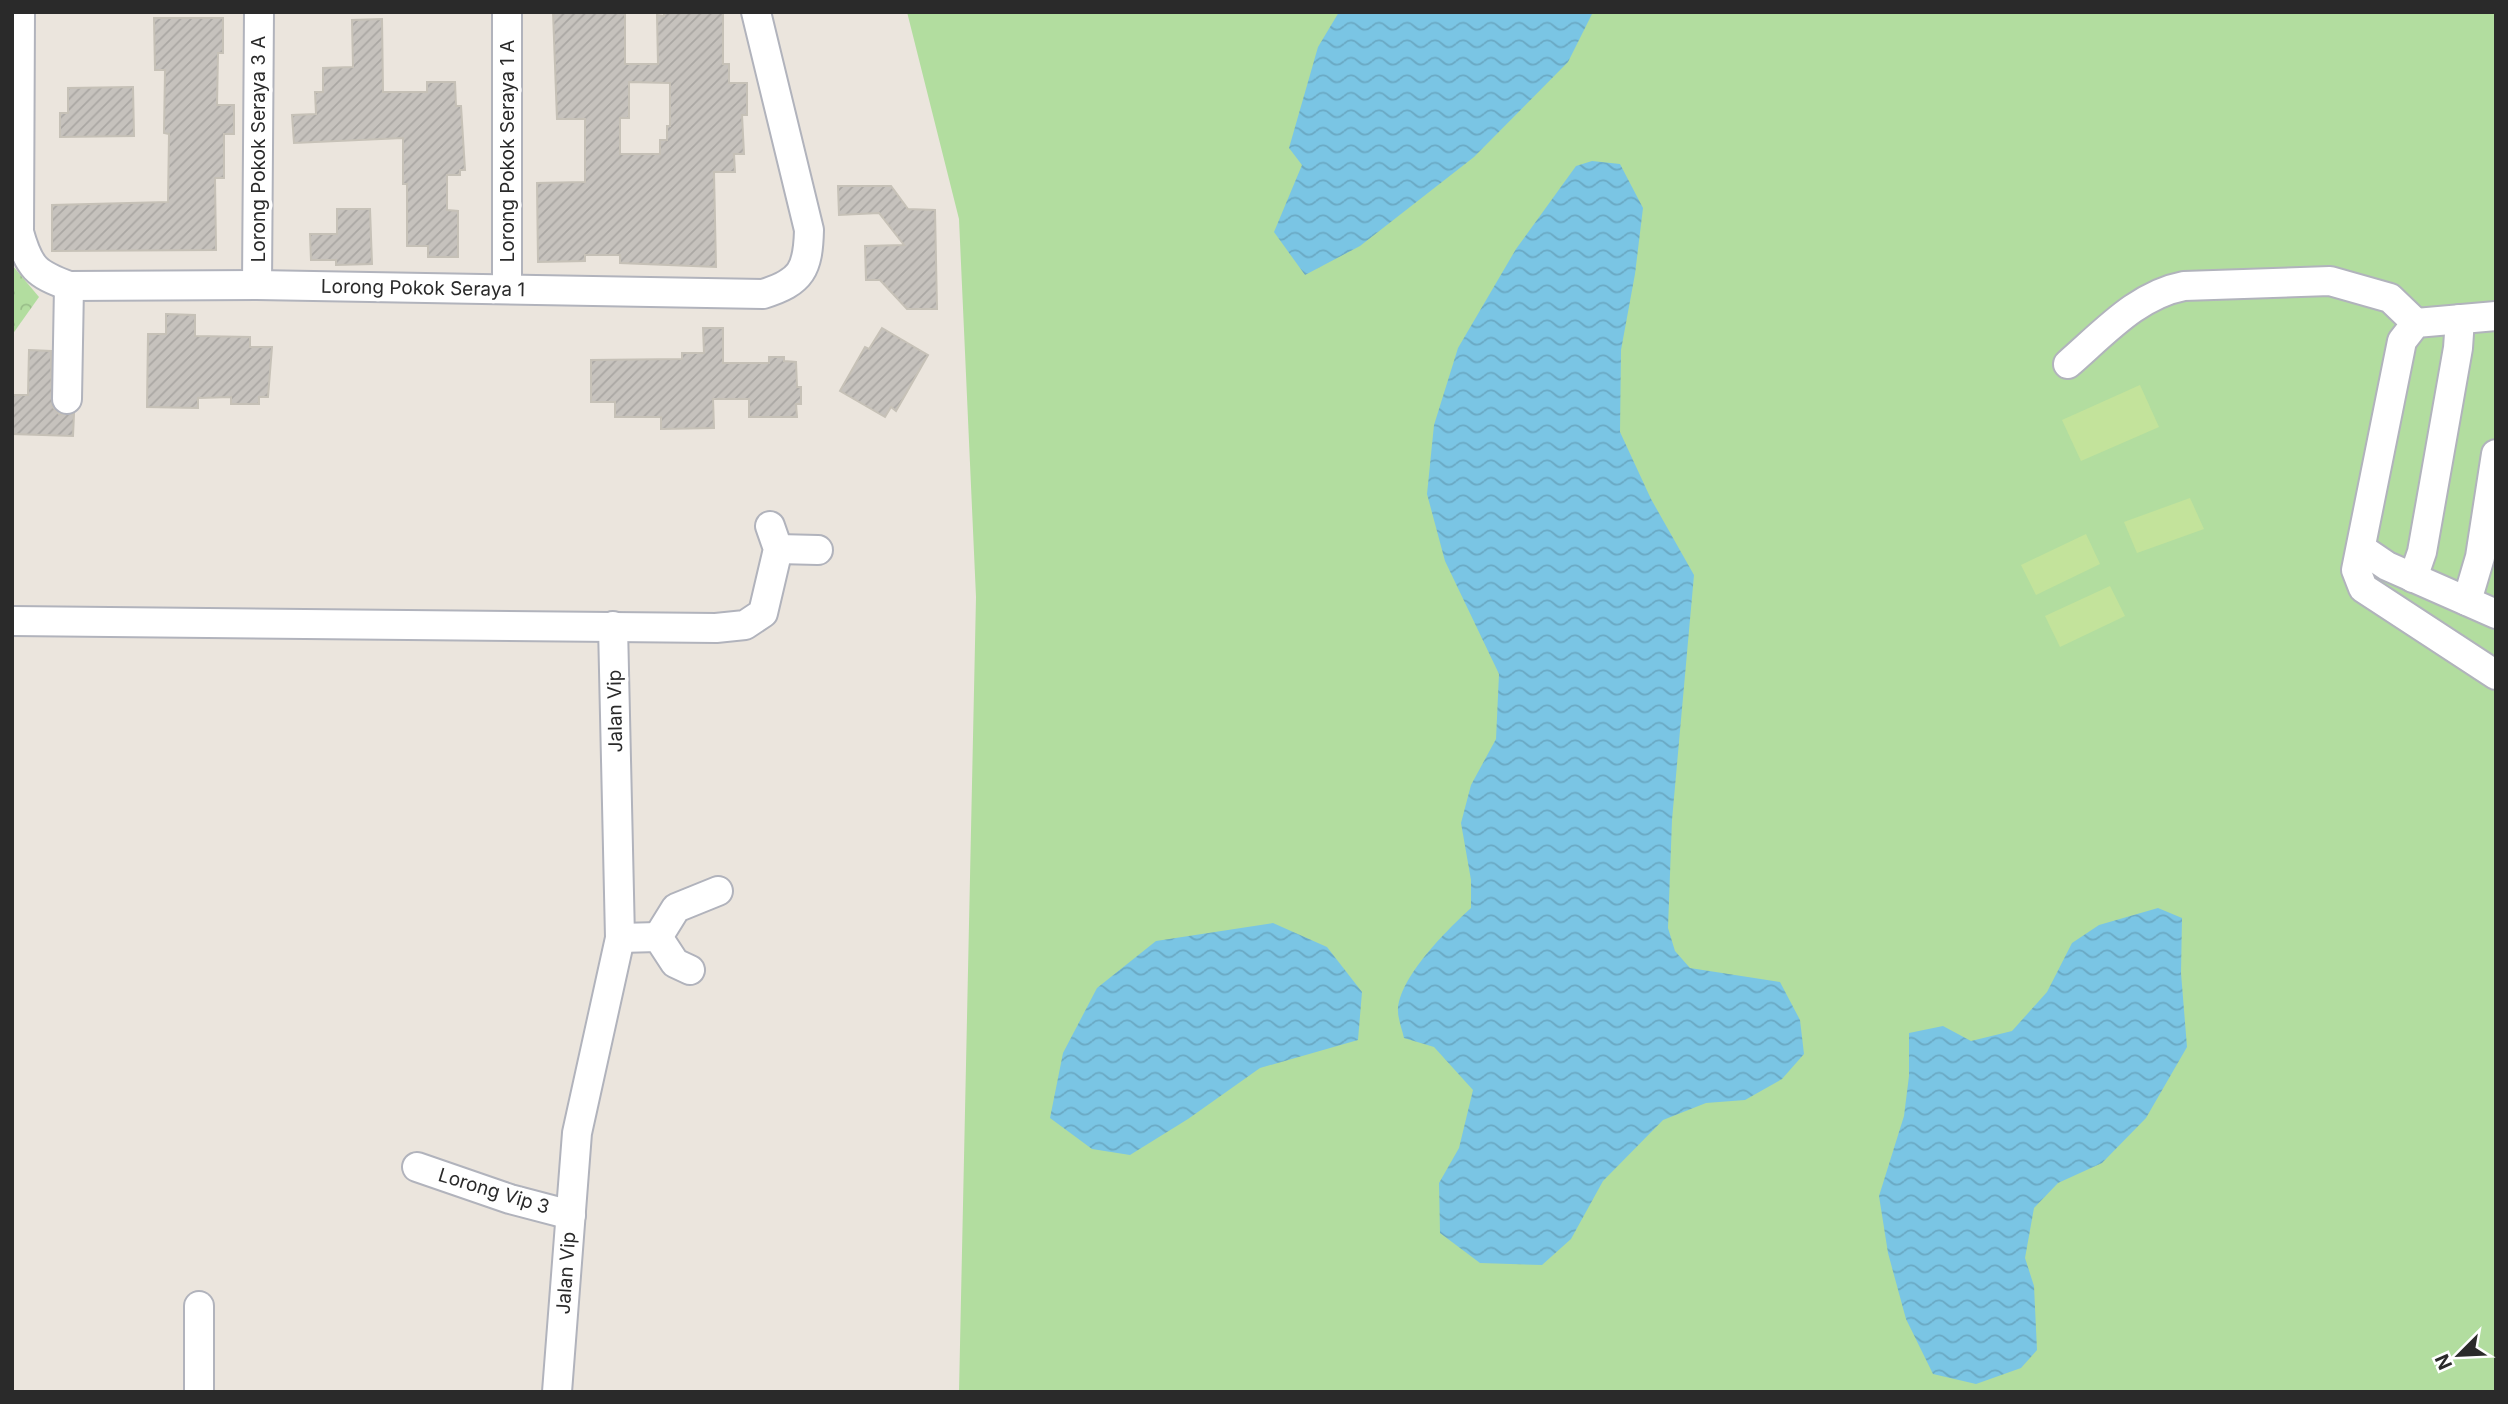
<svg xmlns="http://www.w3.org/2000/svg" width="2508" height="1404" font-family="Inter,sans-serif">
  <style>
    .grass { fill: #b2dd9f }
    .forest { fill: url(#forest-crowns) }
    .pitch { fill: #c3e39b }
    .water { fill: url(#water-waves) }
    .building { fill: url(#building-hatch); stroke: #c6c1b7; stroke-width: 2; fill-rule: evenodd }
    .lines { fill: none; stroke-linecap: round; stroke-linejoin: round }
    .minor-casing { stroke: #b1b3bc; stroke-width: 32 }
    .minor { stroke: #fff; stroke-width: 28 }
    .labels { text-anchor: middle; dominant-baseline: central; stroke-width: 7; stroke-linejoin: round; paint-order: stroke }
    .street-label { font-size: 19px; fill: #2a2a2a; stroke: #fff }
  </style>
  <defs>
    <pattern id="forest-crowns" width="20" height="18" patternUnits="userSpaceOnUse" patternTransform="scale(1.75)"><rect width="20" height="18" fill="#b2dd9f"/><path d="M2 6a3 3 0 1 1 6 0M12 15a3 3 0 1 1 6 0" fill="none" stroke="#99be89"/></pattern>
    <pattern id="water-waves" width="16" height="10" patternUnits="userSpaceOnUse" patternTransform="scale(1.75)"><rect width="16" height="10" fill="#7ac5e4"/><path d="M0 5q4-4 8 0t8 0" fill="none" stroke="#6aa9c4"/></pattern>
    <pattern id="building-hatch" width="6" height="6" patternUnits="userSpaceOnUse" patternTransform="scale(1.75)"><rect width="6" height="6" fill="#c6c2bd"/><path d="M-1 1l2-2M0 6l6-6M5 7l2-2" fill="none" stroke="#aaa7a3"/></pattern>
  </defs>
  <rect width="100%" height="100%" fill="#ebe5dd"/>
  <path class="grass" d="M907,12H2496V1392H959L976,597L959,219Z"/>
  <path class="forest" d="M12,265L39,297L12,335Z"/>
  <g class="pitch">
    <path d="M2140,385L2159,427L2081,461L2062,420Z"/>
    <path d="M2190,498L2204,529L2137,553L2124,522Z"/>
    <path d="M2086,534L2100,564L2036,595L2021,565Z"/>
    <path d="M2110,586L2125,616L2060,647L2045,616Z"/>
  </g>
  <g class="water">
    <path d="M1339,12H1593L1568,62L1474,157L1360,246L1305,275L1274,232L1302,165L1289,148L1318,47Z"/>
    <path d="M1592,161L1620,164L1643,208L1635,274L1621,350L1620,432L1651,499L1694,575L1672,820L1668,928L1675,951L1690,968L1780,982L1800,1020L1804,1054L1782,1079L1745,1100L1706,1103L1663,1120L1603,1181L1571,1239L1542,1265L1480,1263L1440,1233L1439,1183L1459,1148L1473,1090L1434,1047L1404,1038C1402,1029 1398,1019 1398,1011C1398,978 1448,929 1471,908V880L1461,823L1471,785L1496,739L1499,674L1445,561L1427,494L1434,425L1458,348L1516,249L1576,166Z"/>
    <path d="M2158,908L2182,918L2181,973L2187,1047L2146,1118L2102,1163L2058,1183L2034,1208L2025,1258L2034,1286L2037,1350L2021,1368L1976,1384L1933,1374L1906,1319L1888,1253L1879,1196L1904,1116L1909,1076V1033L1943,1026L1971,1041L2012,1031L2047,992L2072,943L2099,925Z"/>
    <path d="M1273,923L1327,947L1362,992L1358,1040L1260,1068L1188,1119L1130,1155L1092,1149L1050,1118L1063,1053L1097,988L1156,941Z"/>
  </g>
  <g class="building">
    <path d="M553,12H625V64H658L657,15L664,16V12H723V64H729V83H747V115H742L744,154H734L735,172H714L716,267L620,263V255H585V261L538,262L537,183L585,182V119H557ZM629,82L670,83V126H667V140H660V154H620V118H629Z"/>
    <path d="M154,18H223V53H218L217,105H234V134H224V178H215L216,250L52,251V205L168,202L169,134L164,133L165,70H155Z"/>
    <path d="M382,19L383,92H427V82H455L456,106H461L465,170H460V175H447V210L458,211V257H428V246H407V184H403V138L294,143L292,115L316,114L315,92H323V68L353,67L352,20Z"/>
    <path d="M133,87L134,136L60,137V113H68V88Z"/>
    <path d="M838,186H891L908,209L935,210L937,309H907L880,280H866L865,246L904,245L879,213L839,215Z"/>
    <path d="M337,209H370L372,264L336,265V260H311L310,234H337Z"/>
    <path d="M166,314L195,315V336L250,337V347H272L268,397H259V404H231V397L198,398V408L147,407L148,334H166Z"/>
    <path d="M703,328H723V363H769V357H784V361L796,362L797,387H801V404H796L797,417H749V399H713L714,428L661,429V417H615V402H591V360L682,359V353H704Z"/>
    <path d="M882,328L928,355L896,411L891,407L885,417L840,391L865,347L869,349Z"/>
    <path d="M29,350L51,351L52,406L59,414H74L73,436L12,434V395H28Z"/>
  </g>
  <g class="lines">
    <g class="minor-casing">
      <g id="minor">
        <path d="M20,12L19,232C29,268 36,274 69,286L257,285L763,294C802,282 808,269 809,230L756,12"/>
        <path d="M507,12V289"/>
        <path d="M257,285L259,12"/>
        <path d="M2496,316L2416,323L2402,341L2356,570L2363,588L2496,675"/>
        <path d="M2068,364C2104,333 2137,295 2184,286L2330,281L2390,298L2416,323"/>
        <path d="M67,399L69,286"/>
        <path d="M778,549L818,550"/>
        <path d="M2362,549L2387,566L2496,614"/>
        <path d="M2413,578L2422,552L2458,348L2460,319"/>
        <path d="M2467,601L2480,557L2496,454"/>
        <path d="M12,621L716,628L745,625L763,613L778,549L770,526"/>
        <path d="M658,937L676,908L718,891"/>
        <path d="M620,938L658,937L675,963L690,970"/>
        <path d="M417,1167L510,1199L571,1215"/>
        <path d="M199,1392V1306"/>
        <path d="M557,1392L577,1133L620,938L613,626"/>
      </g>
    </g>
    <use href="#minor" class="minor"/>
  </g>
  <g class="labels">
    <g class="street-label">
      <text transform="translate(258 149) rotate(-90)">Lorong Pokok Seraya 3 A</text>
      <text transform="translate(507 151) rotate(-90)">Lorong Pokok Seraya 1 A</text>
      <text transform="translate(423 288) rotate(1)">Lorong Pokok Seraya 1</text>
      <text transform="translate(615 711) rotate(-91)">Jalan Vip</text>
      <text transform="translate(494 1191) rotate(17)">Lorong Vip 3</text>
      <text transform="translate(566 1273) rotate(-86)">Jalan Vip</text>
    </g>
  </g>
  <rect width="2508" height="1404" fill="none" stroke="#2a2a2a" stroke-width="28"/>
  <g transform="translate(2459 1355) rotate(246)" stroke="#ffffff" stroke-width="5" paint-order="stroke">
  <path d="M0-5L12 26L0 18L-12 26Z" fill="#2a2a2a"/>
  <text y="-10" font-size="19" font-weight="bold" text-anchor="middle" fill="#2a2a2a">N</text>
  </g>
</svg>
